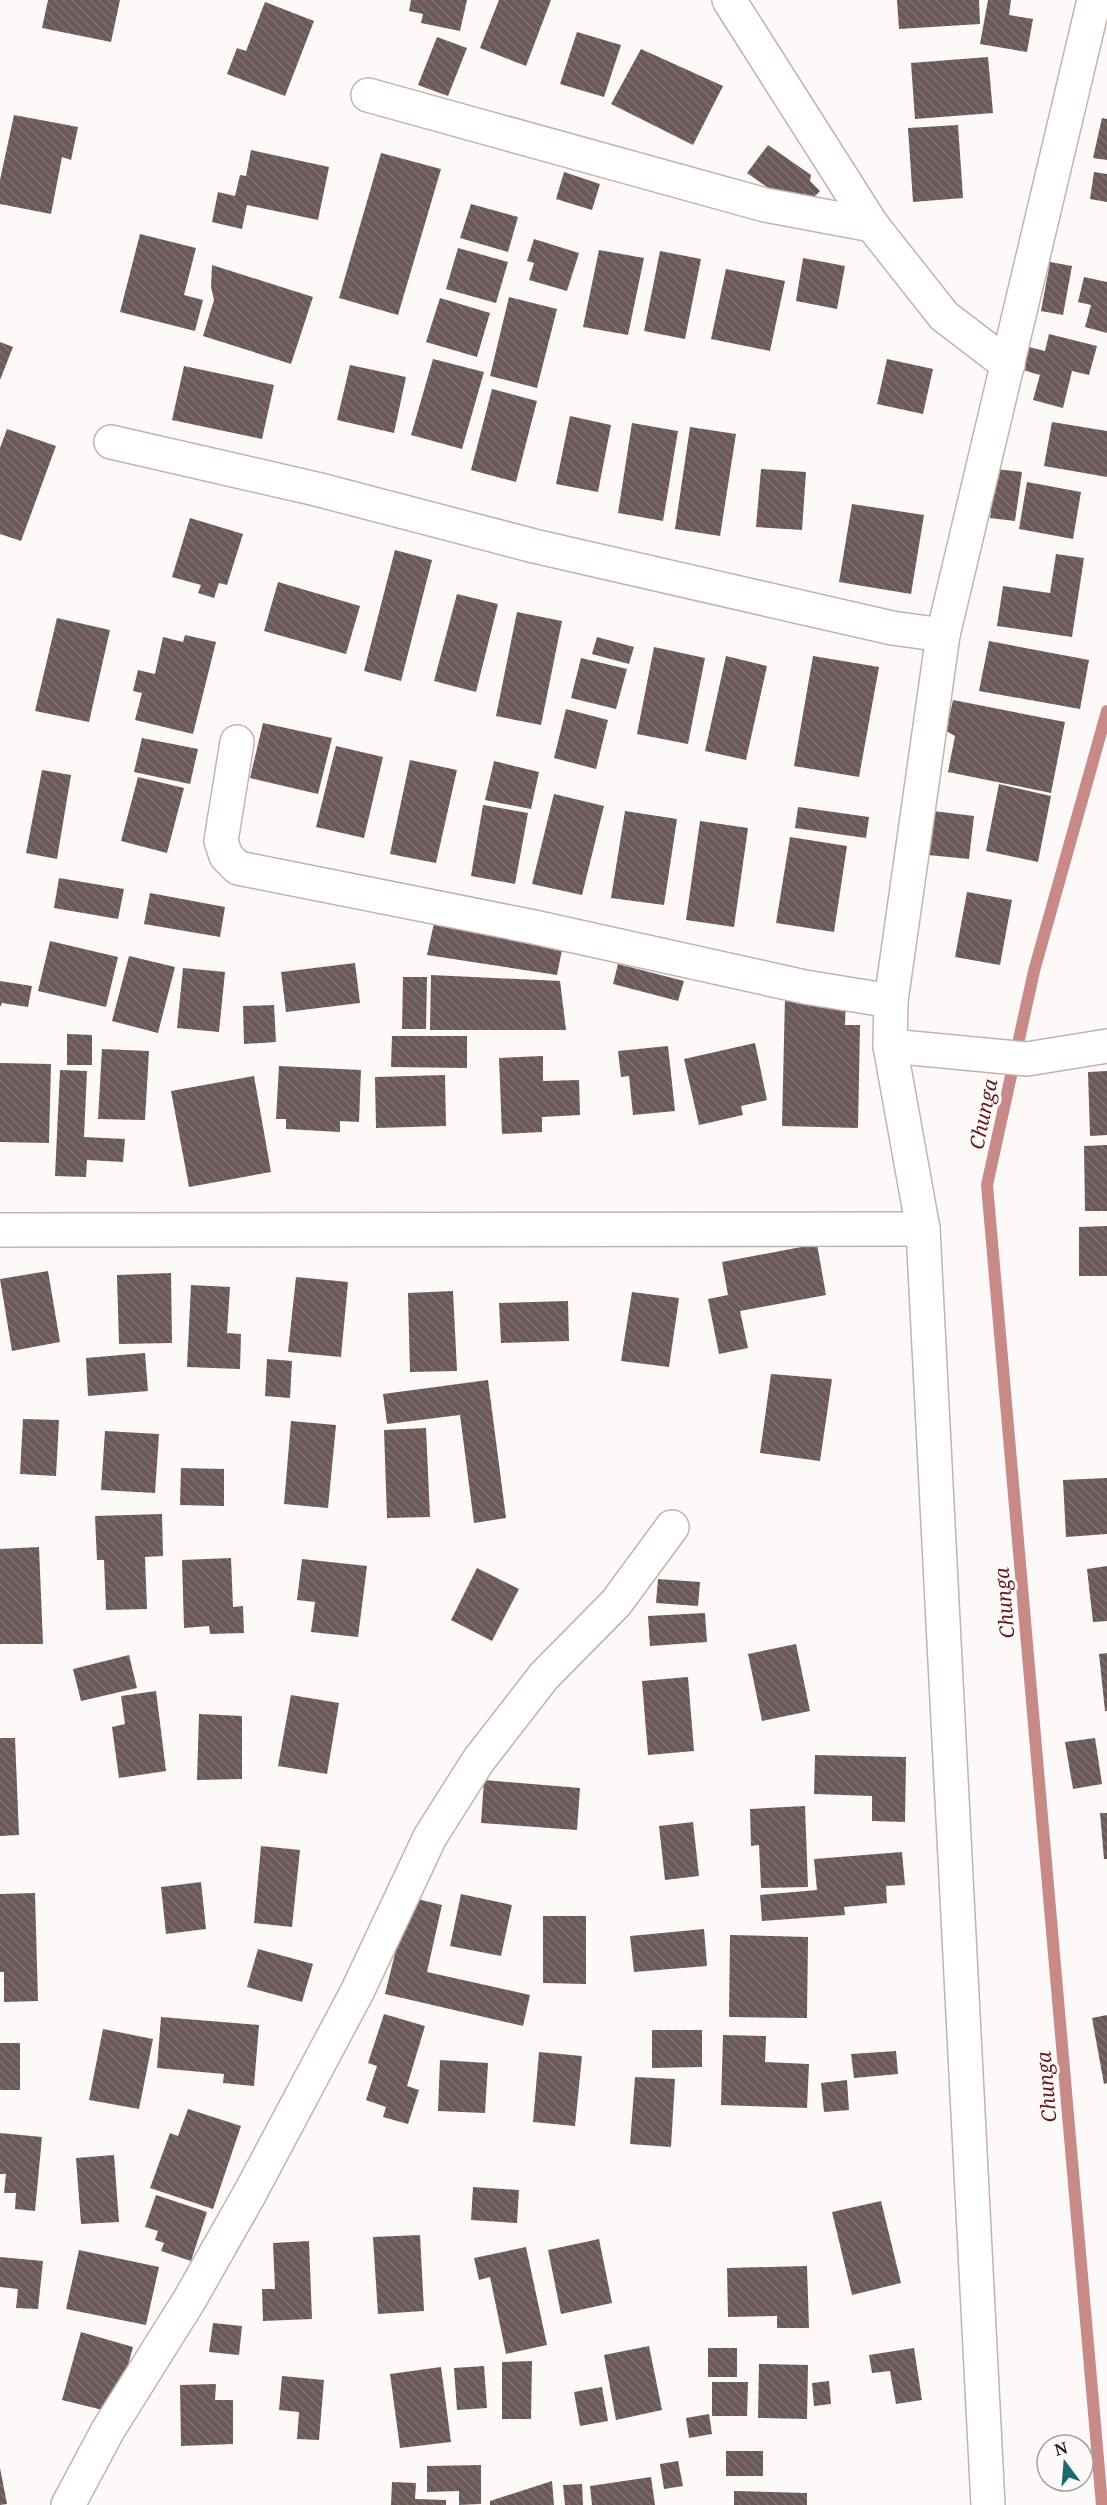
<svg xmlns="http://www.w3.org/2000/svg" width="1107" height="2505" font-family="'Noto Serif',serif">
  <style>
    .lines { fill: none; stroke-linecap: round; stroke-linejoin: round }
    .stream { stroke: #c78a86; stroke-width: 12 }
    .building { fill: url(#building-back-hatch) }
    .street-casing { stroke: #c5b1b0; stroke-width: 36 }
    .street { stroke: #fff; stroke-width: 33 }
    .labels { text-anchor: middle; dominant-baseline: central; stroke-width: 6; stroke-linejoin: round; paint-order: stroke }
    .water-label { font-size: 20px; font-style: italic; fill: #631a1b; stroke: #fdf9f9 }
  </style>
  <defs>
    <pattern id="building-back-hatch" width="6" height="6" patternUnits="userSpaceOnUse" patternTransform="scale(1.5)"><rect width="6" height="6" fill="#6a5957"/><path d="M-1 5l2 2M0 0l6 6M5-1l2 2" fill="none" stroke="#7f7270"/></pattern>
  </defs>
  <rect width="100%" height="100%" fill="#fdf9f9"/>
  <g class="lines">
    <path class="stream" d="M1102,2505L987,1185L1034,971L1107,711"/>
  </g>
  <g class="building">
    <path d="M48,0H120L111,42L42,28Z"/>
    <path d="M411,0H467L460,31L421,23L423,14L409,11Z"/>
    <path d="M499,0H551L526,66L480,48Z"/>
    <path d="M897,0H979L980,24L899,29Z"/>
    <path d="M988,0H1011L1009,15L1033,19L1027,52L980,44Z"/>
    <path d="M265,2L314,21L285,96L227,74L237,48L246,51Z"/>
    <path d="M577,32L621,45L604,97L560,84Z"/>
    <path d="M437,37L467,48L448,96L418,85Z"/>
    <path d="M641,49L723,86L693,145L611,104Z"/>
    <path d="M988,57L993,113L915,119L911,63Z"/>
    <path d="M14,115L78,127L71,160L62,157L51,214L0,204V180Z"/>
    <path d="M1102,118L1107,119V160L1093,158Z"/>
    <path d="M958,125L963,198L913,202L908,128Z"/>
    <path d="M768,145L811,175L810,181L820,191L807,204L787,201L747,173Z"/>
    <path d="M251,150L329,167L318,220L247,205L242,229L212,222L218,192L235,196L240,175L246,176Z"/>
    <path d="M381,153L441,169L398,315L339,298Z"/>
    <path d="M564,172L600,184L592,210L556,199Z"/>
    <path d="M1094,172L1107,174V202L1090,199Z"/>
    <path d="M471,204L518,217L508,252L460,238Z"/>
    <path d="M140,234L196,248L184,295L203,300L195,331L120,312Z"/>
    <path d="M534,239L579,253L567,291L529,280L534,263L527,261Z"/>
    <path d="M458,248L508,262L496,303L446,289Z"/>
    <path d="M599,250L644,258L628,335L583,327Z"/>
    <path d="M660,251L701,259L685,339L644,331Z"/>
    <path d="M803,258L845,266L837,309L796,301Z"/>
    <path d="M1050,262L1072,266L1063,315L1041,311Z"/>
    <path d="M212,265L313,297L291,364L203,336L214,300L211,287Z"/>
    <path d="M726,269L785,281L770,351L711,339Z"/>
    <path d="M1084,277L1107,282V333L1085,327L1091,305L1078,302Z"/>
    <path d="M509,297L557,309L537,388L490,376Z"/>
    <path d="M440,298L490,313L477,357L426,342Z"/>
    <path d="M1049,334L1097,346L1089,375L1072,371L1063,408L1033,400L1040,375L1023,370L1029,347L1045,351Z"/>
    <path d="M0,342L13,347L0,380Z"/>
    <path d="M433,359L484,372L462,449L411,435Z"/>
    <path d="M887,359L933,369L923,414L877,404Z"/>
    <path d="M350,365L406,377L394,433L337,420Z"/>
    <path d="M184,366L274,385L262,439L172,420Z"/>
    <path d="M492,389L537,401L516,482L471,470Z"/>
    <path d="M570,416L611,425L598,492L556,484Z"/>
    <path d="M1052,422L1107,431V477L1044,466Z"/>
    <path d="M632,423L678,431L663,521L618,513Z"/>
    <path d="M690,427L736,434L720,536L675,529Z"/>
    <path d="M7,429L56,446L21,541L0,534V448Z"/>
    <path d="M761,469L806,472L802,530L756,527Z"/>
    <path d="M996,469L1022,472L1015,521L990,518Z"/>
    <path d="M1027,482L1081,492L1073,539L1019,529Z"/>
    <path d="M852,504L924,515L911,594L839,582Z"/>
    <path d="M190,518L243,534L227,585L219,583L214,598L198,593L201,585L172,577Z"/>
    <path d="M395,550L432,560L401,681L364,671Z"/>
    <path d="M1056,554L1084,558L1072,637L997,626L1003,586L1050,593Z"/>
    <path d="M278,582L360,606L346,654L264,631Z"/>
    <path d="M457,594L498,604L476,692L434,681Z"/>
    <path d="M517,612L562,621L541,725L496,716Z"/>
    <path d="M57,618L110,630L89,722L35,711Z"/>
    <path d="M185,635L216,642L193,734L135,720L142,693L133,691L138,670L155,674L163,637L183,642Z"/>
    <path d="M597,637L634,647L629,664L592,654Z"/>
    <path d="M989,641L1089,660L1080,709L979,691Z"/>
    <path d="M654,647L705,658L688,744L637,734Z"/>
    <path d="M726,656L767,666L746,760L705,751Z"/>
    <path d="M813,656L879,667L859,777L794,766Z"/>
    <path d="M581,658L627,669L616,709L571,698Z"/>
    <path d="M953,700L1065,722L1051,793L948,772L955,736L946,731Z"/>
    <path d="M566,709L608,720L596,769L554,758Z"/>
    <path d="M263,723L332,738L318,794L250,778Z"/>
    <path d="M142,738L198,749L190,784L134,772Z"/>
    <path d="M336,746L383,757L364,838L316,827Z"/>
    <path d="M410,760L457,770L436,863L390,854Z"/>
    <path d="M494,761L539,772L531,809L485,800Z"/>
    <path d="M42,770L71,775L57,859L26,853Z"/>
    <path d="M138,777L184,788L167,853L121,841Z"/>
    <path d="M999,784L1051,796L1038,862L986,851Z"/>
    <path d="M554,794L604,806L582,895L532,884Z"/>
    <path d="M483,805L528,813L515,884L471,876Z"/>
    <path d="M798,807L869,817L866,838L795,828Z"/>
    <path d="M625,811L677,819L664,905L611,898Z"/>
    <path d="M933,811L974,816L969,859L928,855Z"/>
    <path d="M700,821L748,828L734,927L686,920Z"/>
    <path d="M790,837L847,846L834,932L776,923Z"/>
    <path d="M59,878L124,889L118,919L54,908Z"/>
    <path d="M967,892L1012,900L1000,965L955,957Z"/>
    <path d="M150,893L225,907L220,937L144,924Z"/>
    <path d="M434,923L562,950L557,975L427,955Z"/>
    <path d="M50,941L118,957L106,1007L38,991Z"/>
    <path d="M129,956L175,967L158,1033L112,1021Z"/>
    <path d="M355,963L360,1003L286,1012L281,972Z"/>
    <path d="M618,964L684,981L678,1001L613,984Z"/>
    <path d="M183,968L225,972L219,1032L177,1028Z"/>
    <path d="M431,975L560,981L566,1030H430Z"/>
    <path d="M403,977H427L426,1029H402Z"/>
    <path d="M0,981L32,986L28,1007L2,1003L0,1007Z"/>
    <path d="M785,997L846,998L845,1025H860L858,1128L782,1126Z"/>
    <path d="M274,1005L276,1042L244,1044L243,1006Z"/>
    <path d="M67,1034L92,1035V1065H67Z"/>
    <path d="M392,1036H467V1068L391,1067Z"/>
    <path d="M755,1043L767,1100L741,1106L743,1115L699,1125L684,1059Z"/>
    <path d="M668,1046L675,1111L633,1115L629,1076L621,1077L618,1051Z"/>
    <path d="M102,1049L149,1051L145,1120L98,1119Z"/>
    <path d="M543,1056V1081L579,1080L580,1115L542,1117V1132L502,1134L499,1058Z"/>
    <path d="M0,1063L51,1064L49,1143L0,1142Z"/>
    <path d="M279,1066L361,1070L359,1122L340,1121V1132L286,1129V1119H276Z"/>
    <path d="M60,1070L87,1071L84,1137L125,1139L123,1162L87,1160L86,1177L55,1176Z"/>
    <path d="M1107,1071V1135L1090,1136L1088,1072Z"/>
    <path d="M445,1075L446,1126L376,1128L375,1077Z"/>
    <path d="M254,1076L271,1172L189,1187L171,1091Z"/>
    <path d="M1107,1145V1211H1085L1084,1146Z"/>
    <path d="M1107,1226V1276H1079V1227Z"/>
    <path d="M817,1244L826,1295L740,1311L748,1348L719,1354L708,1299L728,1295L722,1262Z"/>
    <path d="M48,1271L60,1342L12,1351L0,1279Z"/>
    <path d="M171,1273L172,1343L119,1344L117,1275Z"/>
    <path d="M296,1277L348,1282L341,1357L288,1352Z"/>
    <path d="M191,1285L230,1287L227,1333L241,1334L240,1369L187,1367Z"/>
    <path d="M453,1291L457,1371L410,1372L408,1293Z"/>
    <path d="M632,1292L679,1298L669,1367L621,1361Z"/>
    <path d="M568,1301L569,1341L501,1343L499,1303Z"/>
    <path d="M145,1353L148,1391L88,1396L86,1358Z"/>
    <path d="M267,1359L292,1361L290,1398L265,1396Z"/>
    <path d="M771,1374L832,1379L820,1461L760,1453Z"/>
    <path d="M488,1380L506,1518L474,1523L460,1415L387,1424L383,1394Z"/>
    <path d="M23,1419L59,1420L56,1476L20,1474Z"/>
    <path d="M291,1421L336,1425L328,1508L284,1504Z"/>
    <path d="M426,1428L430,1517L387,1518L384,1430Z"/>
    <path d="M105,1431L159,1434L155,1493L101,1490Z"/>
    <path d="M181,1468L224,1469V1506L180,1505Z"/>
    <path d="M1107,1478V1534L1066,1537L1063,1480Z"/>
    <path d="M162,1514L163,1556L145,1557L147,1609L106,1610L104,1560H97L95,1516Z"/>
    <path d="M39,1547L43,1644H0V1549Z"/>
    <path d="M231,1558L233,1607L243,1606L244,1633L210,1634L209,1626L184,1628L182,1560Z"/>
    <path d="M302,1559L367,1566L358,1637L311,1632L315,1602L297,1600Z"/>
    <path d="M1107,1566V1621L1093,1622L1087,1569Z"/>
    <path d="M477,1568L519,1589L492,1641L451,1620Z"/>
    <path d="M658,1579L700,1582L698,1606L656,1603Z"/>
    <path d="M705,1613L707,1642L650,1646L648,1616Z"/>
    <path d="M796,1644L810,1711L762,1721L748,1654Z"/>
    <path d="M1107,1653V1711H1105L1099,1654Z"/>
    <path d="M129,1655L137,1688L81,1701L73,1669Z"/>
    <path d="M688,1677L694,1751L648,1755L642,1681Z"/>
    <path d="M156,1691L166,1771L119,1778L112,1727L125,1724L121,1696Z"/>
    <path d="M291,1695L339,1703L327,1774L278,1766Z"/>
    <path d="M199,1714L242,1716V1779L197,1780Z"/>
    <path d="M0,1738H15L19,1835L0,1836Z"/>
    <path d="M1095,1738L1102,1784L1073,1789L1065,1742Z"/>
    <path d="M815,1755L906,1757L905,1822L872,1821V1796L814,1794Z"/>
    <path d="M484,1780L580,1788L577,1830L481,1823Z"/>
    <path d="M805,1806L808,1887L761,1888L759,1845L751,1846L750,1809Z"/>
    <path d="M1100,1813H1107V1859H1104Z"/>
    <path d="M693,1822L699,1876L665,1880L659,1826Z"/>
    <path d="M261,1846L300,1850L292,1927L254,1923Z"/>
    <path d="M902,1852L905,1885L886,1886L887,1903L844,1907L845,1915L762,1921L760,1895L817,1890L814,1859Z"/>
    <path d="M201,1882L206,1929L166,1934L161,1887Z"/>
    <path d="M35,1893L38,2001L4,2002V1972H0V1894Z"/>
    <path d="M461,1894L512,1905L501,1956L450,1946Z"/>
    <path d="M409,1897L442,1905L427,1972L530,1995L523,2026L385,1994Z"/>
    <path d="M543,1916H586V1984L543,1983Z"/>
    <path d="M704,1929L707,1966L634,1972L630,1936Z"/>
    <path d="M730,1935L808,1937L807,2018L729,2017Z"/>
    <path d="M258,1949L313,1964L302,2002L247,1987Z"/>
    <path d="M384,2014L425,2026L407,2086L419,2090L408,2124L383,2117L386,2107L366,2100L377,2066L368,2063Z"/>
    <path d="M1107,2015V2083L1104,2084L1092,2018Z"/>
    <path d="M161,2017L259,2025L254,2086L223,2083L224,2074L157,2068Z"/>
    <path d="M103,2029L153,2039L139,2109L89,2100Z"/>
    <path d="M652,2030H702V2067L652,2068Z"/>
    <path d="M723,2035L766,2036L765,2062L809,2064L807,2108L721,2105Z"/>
    <rect x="0" y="2043" width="20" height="47"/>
    <path d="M896,2051L898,2074L854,2078L851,2054Z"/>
    <path d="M539,2052L582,2056L575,2126L533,2122Z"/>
    <path d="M440,2060L488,2063L485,2113L438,2111Z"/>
    <path d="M635,2077L675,2079L671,2147L630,2144Z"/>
    <path d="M847,2080L849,2110L824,2112L821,2083Z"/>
    <path d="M188,2109L241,2126L213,2209L150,2188L170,2133L178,2136Z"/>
    <path d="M0,2133L42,2137L35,2211L15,2209L16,2193H4L6,2174H0Z"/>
    <path d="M114,2155L119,2222L81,2224L76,2158Z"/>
    <path d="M473,2187L519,2190L517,2223L471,2220Z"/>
    <path d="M156,2195L207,2212L191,2261L161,2251L164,2243L155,2240L158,2231L145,2227Z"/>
    <path d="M881,2201L901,2283L852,2295L832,2212Z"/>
    <path d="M420,2235L424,2311L378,2314L373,2237Z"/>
    <path d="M599,2239L612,2303L561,2314L548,2250Z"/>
    <path d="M309,2241L312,2319L263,2321L262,2289H275L273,2243Z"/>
    <path d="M526,2247L547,2345L506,2354L490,2277L479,2280L474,2258Z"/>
    <path d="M79,2250L159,2267L146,2325L66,2309Z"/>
    <path d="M0,2257L43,2261L38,2309L16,2308L18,2289L0,2287Z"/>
    <path d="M807,2266L809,2328H777V2316L728,2317L727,2268Z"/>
    <path d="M213,2323L242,2326L239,2355L209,2352Z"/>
    <path d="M81,2332L133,2347L115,2413L62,2400Z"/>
    <path d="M649,2346L662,2410L616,2420L604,2355Z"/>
    <rect x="708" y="2348" width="29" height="29"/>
    <path d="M914,2348L922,2400L896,2404L890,2371L872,2373L869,2355Z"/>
    <path d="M532,2361L531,2419H502V2362Z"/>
    <path d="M759,2364L808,2365L807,2419L758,2418Z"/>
    <path d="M484,2366L487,2408L457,2410L454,2368Z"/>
    <path d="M441,2367L451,2442L400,2448L390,2374Z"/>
    <path d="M282,2376L324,2380L319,2440L297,2439L299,2412L279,2410Z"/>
    <path d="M829,2381L831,2404L814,2406L812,2383Z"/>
    <path d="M712,2382H748L747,2416H712Z"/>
    <path d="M216,2384L215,2400H233V2444L181,2446L180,2385Z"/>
    <path d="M602,2387L608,2421L580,2426L574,2392Z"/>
    <path d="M709,2414L712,2434L689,2438L686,2418Z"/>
    <rect x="726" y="2451" width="37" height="25"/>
    <path d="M678,2461L683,2486L664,2489L660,2464Z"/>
    <path d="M481,2465V2504L459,2505V2491L427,2492V2466Z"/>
    <path d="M0,2468L7,2504L0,2505Z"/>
    <path d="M651,2477L655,2505H592L590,2486Z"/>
    <path d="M552,2481L554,2505H490V2501Z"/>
    <path d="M392,2482L416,2483L415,2499L446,2500V2505H391Z"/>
    <path d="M582,2484L583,2505H565L563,2485Z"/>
    <path d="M734,2491L807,2493V2505H734Z"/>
  </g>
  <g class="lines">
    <g class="street-casing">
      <g id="street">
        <path d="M729,0L872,225L944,316L1008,365"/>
        <path d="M368,95L765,205L872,225"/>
        <path d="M111,442L316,489L534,546L892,628L943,635"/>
        <path d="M237,742L221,841L226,856L238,868L534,927L805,987L891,1001"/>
        <path d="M890,1046L1027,1059L1107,1046"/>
        <path d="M0,1230L923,1229"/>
        <path d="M68,2505L108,2430L190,2299L249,2195L357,1992L430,1837L478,1761L544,1676L616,1603L672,1527"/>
        <path d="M988,2505L923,1229L890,1046L891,1001L943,635L1094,0"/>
      </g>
    </g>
    <use href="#street" class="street"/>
  </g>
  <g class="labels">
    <g class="water-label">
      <text transform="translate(983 1114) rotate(-78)">Chunga</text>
      <text transform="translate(1004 1603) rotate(-95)">Chunga</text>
      <text transform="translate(1046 2087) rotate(-95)">Chunga</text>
    </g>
  </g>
  <g transform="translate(1065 2463) rotate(344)"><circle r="28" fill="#fdf9f9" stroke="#a6a1a1" stroke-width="1.5"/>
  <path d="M0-4.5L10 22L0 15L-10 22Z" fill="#1d6970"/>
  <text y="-9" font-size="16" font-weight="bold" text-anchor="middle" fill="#241c1c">N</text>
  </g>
</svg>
